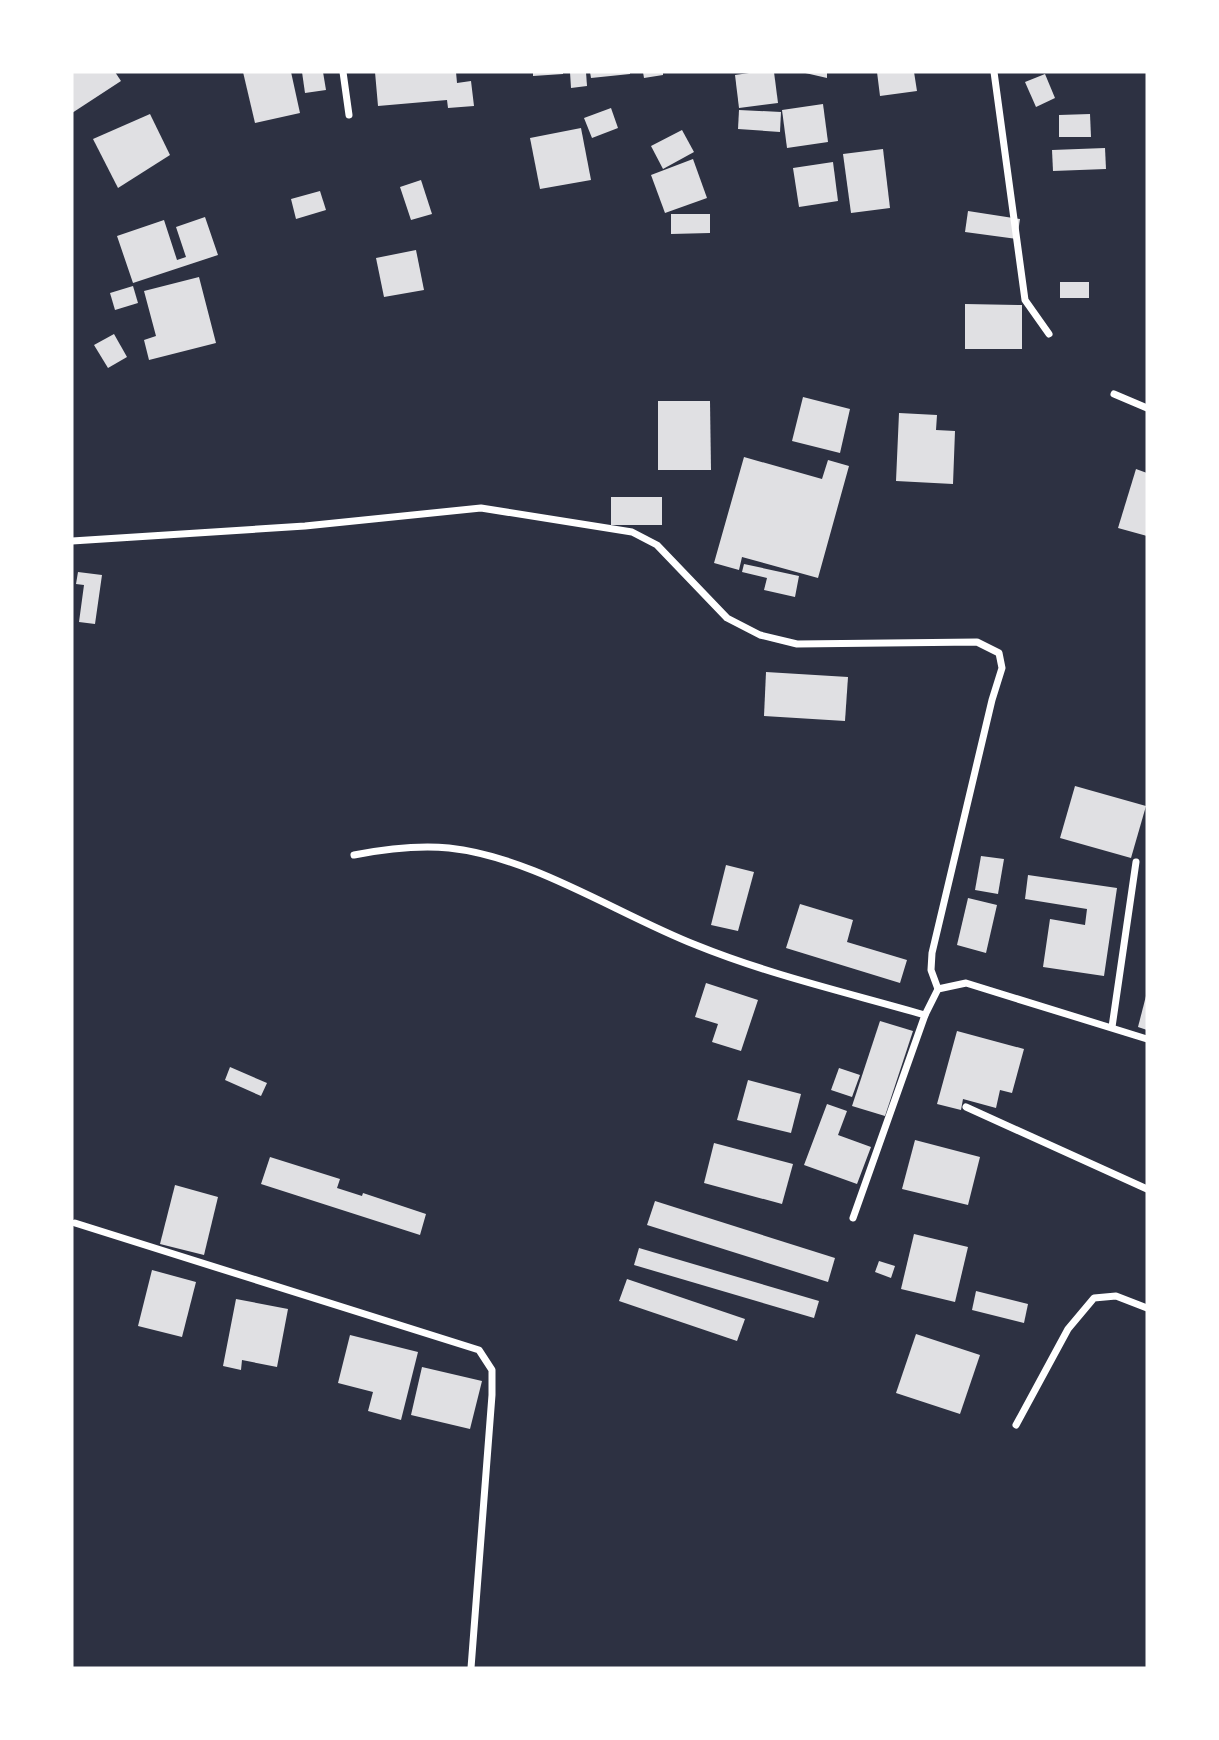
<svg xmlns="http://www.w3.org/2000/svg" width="1219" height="1740" font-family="'Fira Sans',sans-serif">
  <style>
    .building { fill: #e0e0e3 }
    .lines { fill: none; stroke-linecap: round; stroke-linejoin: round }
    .minor { stroke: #fff; stroke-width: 7 }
  </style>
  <rect width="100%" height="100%" fill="#2d3142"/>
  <g class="building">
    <path d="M72,72H115L121,81L72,113Z"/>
    <path d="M243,72H291L300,113L255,123Z"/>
    <path d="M302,72H323L326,90L305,93Z"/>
    <path d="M375,72H456L457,83L471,81L474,106L448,108L447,100L378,106Z"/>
    <path d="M533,72H563V74L533,76Z"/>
    <path d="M570,72H586L587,86L571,88Z"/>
    <path d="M590,72H630V74L591,78Z"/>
    <path d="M643,72H663V75L644,78Z"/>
    <path d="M756,72H774L778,103L739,108L735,75Z"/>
    <path d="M801,72H827V78Z"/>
    <path d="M877,72H914L917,91L880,96Z"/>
    <path d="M1045,74L1055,98L1036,107L1025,82Z"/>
    <path d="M823,104L828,142L787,148L782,110Z"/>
    <path d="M611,108L618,128L592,138L584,118Z"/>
    <path d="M739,110L781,112L780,132L738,129Z"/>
    <path d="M150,114L170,155L118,188L93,139Z"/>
    <path d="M1090,114L1091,137H1059V115Z"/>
    <path d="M581,128L591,180L540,189L530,138Z"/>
    <path d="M682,130L694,152L663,169L651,146Z"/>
    <path d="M1105,148L1106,169L1053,171L1052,150Z"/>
    <path d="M883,149L890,208L851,213L843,154Z"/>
    <path d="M693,159L707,198L665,213L651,175Z"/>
    <path d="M833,162L838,201L799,207L793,168Z"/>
    <path d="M421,180L432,214L411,220L400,187Z"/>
    <path d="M320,191L326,210L296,219L291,199Z"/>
    <path d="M968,211L1020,219L1017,239L965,232Z"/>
    <path d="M671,214H710V233L671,234Z"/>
    <path d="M205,217L218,255L133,283L117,236L164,220L177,260L186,257L176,227Z"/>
    <path d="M416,250L424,290L384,297L376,258Z"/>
    <path d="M199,277L216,343L149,360L144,340L156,336L144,291Z"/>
    <rect x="1060" y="282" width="29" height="16"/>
    <path d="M133,286L138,303L115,310L110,293Z"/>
    <path d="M965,304L1022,305V349H965Z"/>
    <path d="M114,334L127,357L108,368L94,345Z"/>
    <path d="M803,397L850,409L840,453L792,441Z"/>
    <path d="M658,401H710L711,470H658Z"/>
    <path d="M899,413L937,415L936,430L955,431L953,484L896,481Z"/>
    <path d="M744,457L822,479L828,460L849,466L818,578L742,557L739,570L714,563Z"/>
    <path d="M1136,469L1147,473V536L1118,528Z"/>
    <rect x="611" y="497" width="51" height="28"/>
    <path d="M744,564L799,576L795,597L764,590L767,578L742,572Z"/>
    <path d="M78,572L102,575L95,624L79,622L84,585L76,584Z"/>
    <path d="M766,672L848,677L845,721L764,716Z"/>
    <path d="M1075,786L1146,806L1131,858L1060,838Z"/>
    <path d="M981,856L1004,859L998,894L975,890Z"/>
    <path d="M726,865L754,872L738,931L711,925Z"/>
    <path d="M1028,875L1117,888L1104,976L1043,967L1050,919L1085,925L1087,909L1025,899Z"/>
    <path d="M968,898L997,905L986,953L957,945Z"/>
    <path d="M800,904L853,920L847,942L907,960L900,983L786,948Z"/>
    <path d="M706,983L758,1000L741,1051L712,1042L718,1024L695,1017Z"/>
    <path d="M1146,996H1147V1030L1138,1027Z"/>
    <path d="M880,1021L913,1031L885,1116L852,1106Z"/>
    <path d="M957,1031L1024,1049L1012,1093L1000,1090L996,1108L963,1099L961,1110L937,1104Z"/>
    <path d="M230,1067L267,1083L261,1096L225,1080Z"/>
    <path d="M839,1068L860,1075L852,1097L831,1090Z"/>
    <path d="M748,1080L801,1094L791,1133L737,1120Z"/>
    <path d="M827,1104L847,1111L838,1135L871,1147L857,1184L804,1165Z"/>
    <path d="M915,1140L980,1157L968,1205L902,1189Z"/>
    <path d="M714,1143L793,1164L782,1204L704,1183Z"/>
    <path d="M270,1157L340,1179L337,1188L362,1196L363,1193L426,1214L420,1235L261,1184Z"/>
    <path d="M175,1185L218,1197L204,1255L160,1244Z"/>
    <path d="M655,1201L835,1258L828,1282L647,1225Z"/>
    <path d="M914,1234L968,1247L955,1302L901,1289Z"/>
    <path d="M639,1248L819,1301L814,1318L634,1265Z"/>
    <path d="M879,1261L895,1266L891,1278L875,1272Z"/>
    <path d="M152,1270L196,1282L182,1337L138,1326Z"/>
    <path d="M627,1279L745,1319L737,1341L619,1301Z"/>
    <path d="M976,1291L1028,1304L1024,1323L972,1310Z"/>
    <path d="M236,1299L288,1309L277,1367L242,1360L241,1370L223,1366Z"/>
    <path d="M916,1334L980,1355L960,1414L896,1393Z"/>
    <path d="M350,1335L418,1352L401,1420L368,1411L373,1392L338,1383Z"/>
    <path d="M422,1367L482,1381L470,1429L411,1415Z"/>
  </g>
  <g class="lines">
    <g class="minor">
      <path d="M343,72L349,115"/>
      <path d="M994,72L1025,300L1049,334"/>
      <path d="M1114,394L1147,408"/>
      <path d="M72,541L305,526L481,508L632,532L657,545L727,618L760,635L797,644L977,642L999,653L1002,668L992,700L932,953L931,970L938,989"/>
      <path d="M354,855C385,849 417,845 449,848C533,857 617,914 696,945C770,975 849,993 925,1015"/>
      <path d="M1112,1027L1136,862"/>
      <path d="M966,1107L1147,1189"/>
      <path d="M853,1218L925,1015L938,989L966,983L1147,1039"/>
      <path d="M75,1223L479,1350L492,1370V1395L471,1668"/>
      <path d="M1016,1425L1068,1329L1094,1298L1116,1296L1147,1308"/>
    </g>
  </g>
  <rect width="1219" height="1740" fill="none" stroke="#ffffff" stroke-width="147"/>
</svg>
